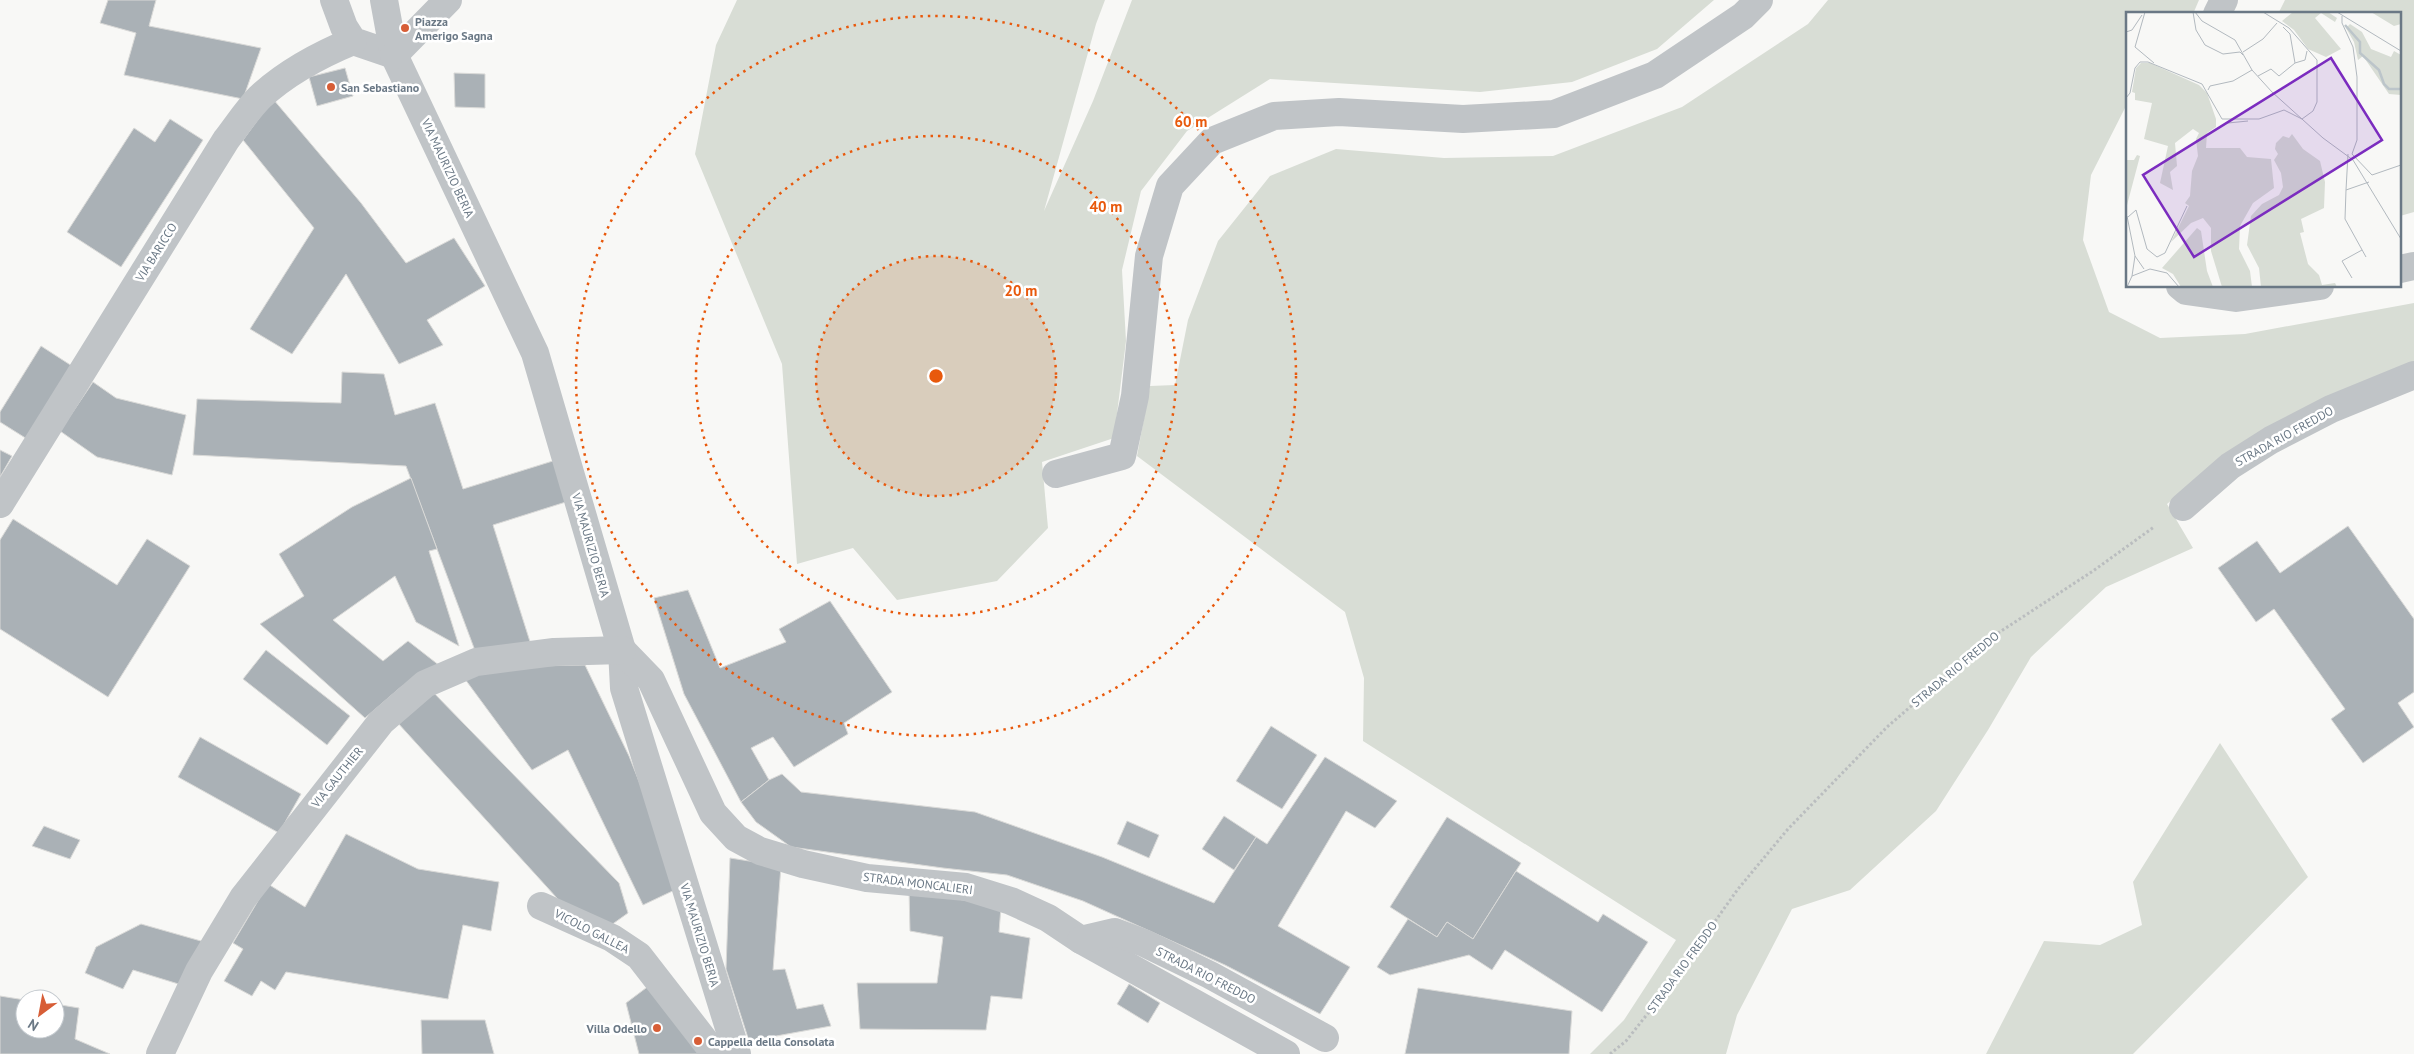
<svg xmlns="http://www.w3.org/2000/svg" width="2414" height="1054" font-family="'PT Sans',sans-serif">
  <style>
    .green { fill: #d8ddd5 }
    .building { fill: #aab1b6; stroke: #dadad8 }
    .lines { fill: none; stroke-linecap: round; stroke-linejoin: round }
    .path { stroke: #babdbf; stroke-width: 3; stroke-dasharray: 2.5 2.5; stroke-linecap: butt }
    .minor { stroke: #c0c4c7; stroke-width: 28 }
    .ring { fill: none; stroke: #e8590c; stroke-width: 2.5; stroke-dasharray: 2.5 5 }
    .poi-dot { fill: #d75e37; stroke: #fff; stroke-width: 2 }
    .labels { text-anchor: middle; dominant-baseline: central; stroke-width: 5; stroke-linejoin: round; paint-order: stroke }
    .poi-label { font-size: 12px; font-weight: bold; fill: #6a7885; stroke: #fff; text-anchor: start }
    .street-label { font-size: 12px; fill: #6a7885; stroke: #fff }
    .inset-river { fill: none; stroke: #bcc5ca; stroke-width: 2.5 }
    .inset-road { fill: none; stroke: #b2b9bf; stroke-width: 1 }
    .view { fill: #7b2cbf; fill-opacity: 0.15; stroke: #7b2cbf; stroke-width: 2.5 }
    .inset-edge { fill: none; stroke: #6a7885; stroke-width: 2.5 }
    .centre { fill: #e8590c; stroke: #fff; stroke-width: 2.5 }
    .ring-label { font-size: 15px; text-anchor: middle; font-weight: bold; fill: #e8590c; stroke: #fff; stroke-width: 5; stroke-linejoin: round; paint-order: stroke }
  </style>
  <rect width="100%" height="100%" fill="#f8f8f6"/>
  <g class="green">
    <path d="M737,0H1105L1096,24L1044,211L1093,101L1132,0H1714L1657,49L1572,82L1480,92L1270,79L1187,131L1141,191L1122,270L1126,341L1114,438L1042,462L1048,528L997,581L897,600L853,548L797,564L782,364L695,154L716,45Z"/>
    <path d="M1828,0H2199L2193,14H2128V102L2091,175L2083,240L2109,312L2160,338L2245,334L2414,303V363L2219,461L2167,504L2193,548L2106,587L2031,657L1988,730L1936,811L1850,890L1792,909L1737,1015L1726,1054H1590L1624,1020L1676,940L1363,741L1364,678L1345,612L1137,456L1150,386L1175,385L1188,320L1218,241L1270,176L1336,149L1444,158L1553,156L1682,107L1808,24Z"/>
    <path d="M2285,0H2414V212L2400,216V14H2278Z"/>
    <path d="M2220,743L2308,877L2133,1054H1986L2044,941L2100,945L2142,925L2133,882Z"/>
  </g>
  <g class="building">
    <path d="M108,0H156L149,26L261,48L243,99L124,75L136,33L100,23Z"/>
    <path d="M345,68L353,96L317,106L309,77Z"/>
    <path d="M454,73L485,74V108L455,107Z"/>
    <path d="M273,99L361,203L406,263L454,238L485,286L427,320L443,345L399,364L346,274L292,354L250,329L314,228L243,140Z"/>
    <path d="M170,119L203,140L121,267L67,232L134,128L155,142Z"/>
    <path d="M41,346L72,366L27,439L0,422V412Z"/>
    <path d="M342,372L384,374L395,415L435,403L463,489L556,460L569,501L493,525L532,648L477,656L406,466L193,455L197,399L341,403Z"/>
    <path d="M93,382L116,398L186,415L172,475L97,457L60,431Z"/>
    <path d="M0,450L12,456L0,477Z"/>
    <path d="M411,478L437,549L429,551L459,646L416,622L395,576L333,620L383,661L408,641L440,666L401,687L365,718L260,624L304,596L279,554L352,507Z"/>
    <path d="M13,519L117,585L147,539L190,566L108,697L0,629V540Z"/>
    <path d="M2348,526L2414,619V692L2398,703L2414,727L2363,763L2331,719L2345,709L2274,609L2256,622L2218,568L2257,541L2280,573Z"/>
    <path d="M688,590L720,668L786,642L779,629L830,601L892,692L844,723L848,734L794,767L773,737L751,748L769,780L741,802L684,694L654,598Z"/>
    <path d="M266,650L350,716L327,745L243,679Z"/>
    <path d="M585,665L629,756L681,887L643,905L568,750L532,770L462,675L535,666Z"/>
    <path d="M431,690L619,883L628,913L607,928L566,908L397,722Z"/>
    <path d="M1271,726L1317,755L1282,809L1236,781Z"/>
    <path d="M200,737L301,794L279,833L178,777Z"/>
    <path d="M1325,757L1397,801L1375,828L1346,811L1278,926L1350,967L1320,1014L1225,965L1083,901L1007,875L943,868L791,847L756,822L741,802L769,780L782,774L801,792L975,812L1102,857L1214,903L1256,837L1267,844Z"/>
    <path d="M1224,816L1256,837L1234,870L1202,849Z"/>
    <path d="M1447,817L1521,863L1473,939L1447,922L1437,937L1390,907Z"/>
    <path d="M1127,821L1159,835L1149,858L1117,844Z"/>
    <path d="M44,826L80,840L70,859L32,846Z"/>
    <path d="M346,834L418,869L499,882L491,931L463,925L448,999L286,972L275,990L261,981L252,996L224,981L243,949L233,943L268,884L305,907Z"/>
    <path d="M730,858L781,866L773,970L785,969L797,1009L823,1004L831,1026L749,1041L726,969Z"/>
    <path d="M1516,871L1598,922L1603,914L1648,942L1602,1012L1505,950L1492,970L1469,955L1390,975L1377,967L1408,919L1437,937L1447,922L1473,939Z"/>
    <path d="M909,890L1001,907L999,932L1030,938L1022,999L991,996L986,1030L860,1029L857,983H937L943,937L910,931Z"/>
    <path d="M141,924L208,943L185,986L133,970L123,989L85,973L96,947Z"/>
    <path d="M1129,984L1160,1003L1148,1023L1117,1004Z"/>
    <path d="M650,985L701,1054H639L626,1003Z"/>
    <path d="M1418,988L1572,1011L1569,1054H1405Z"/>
    <path d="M0,996L25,1000V1029H55V1004L79,1008L75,1039L110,1054H0Z"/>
    <path d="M421,1020H485L494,1054H422Z"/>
  </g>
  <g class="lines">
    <path class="path" d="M1610,1054L1626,1041L1664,993L1738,889L1788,829L1887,727L1989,639L2093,571L2154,527"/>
    <g class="minor">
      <path d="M334,0L344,27L353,41L394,55"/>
      <path d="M384,0L394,55L535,353L622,650L624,688L737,1054"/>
      <path d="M2217,14L2224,0"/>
      <path d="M394,55L448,0"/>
      <path d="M2400,269L2414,266"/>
      <path d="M2180,286L2186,291L2236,298L2320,286"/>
      <path d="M1056,474L1122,456L1135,396L1149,256L1170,186L1212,141L1274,116L1339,112L1463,119L1554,114L1655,75L1743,16L1759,0"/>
      <path d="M0,504L226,140C237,126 247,110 260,97C287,72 319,55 353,41"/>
      <path d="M2183,507L2230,466L2271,440L2331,409L2414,375"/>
      <path d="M622,650L651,680L713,813L736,838L760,851L803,864L867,878L966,887L1011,901L1048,918L1081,940L1286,1054"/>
      <path d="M541,906L612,938L639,956L715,1054"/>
      <path d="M1081,940L1115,932L1144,943L1210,975L1325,1038"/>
      <path d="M160,1054L199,971L243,898L381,722L425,684L476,662L554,652L622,650"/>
    </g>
  </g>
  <circle cx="936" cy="376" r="120" fill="#e8590c" fill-opacity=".12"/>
  <g class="ring">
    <circle cx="936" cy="376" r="120"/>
    <circle cx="936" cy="376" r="240"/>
    <circle cx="936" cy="376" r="360"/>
  </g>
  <g class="poi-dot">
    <circle cx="405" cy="28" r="5"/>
    <circle cx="331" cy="87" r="5"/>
    <circle cx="657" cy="1028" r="5"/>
    <circle cx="698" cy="1041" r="5"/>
  </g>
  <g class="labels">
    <g class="poi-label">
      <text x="415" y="21">Piazza<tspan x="415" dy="14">Amerigo Sagna</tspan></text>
      <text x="341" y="87">San Sebastiano</text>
      <text x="647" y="1028" text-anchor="end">Villa Odello</text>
      <text x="708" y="1041">Cappella della Consolata</text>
    </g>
    <g class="street-label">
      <text transform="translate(448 168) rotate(65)">VIA MAURIZIO BERIA</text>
      <text transform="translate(156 252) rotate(-58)">VIA BARICCO</text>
      <text transform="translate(2284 436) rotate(-29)">STRADA RIO FREDDO</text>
      <text transform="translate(591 545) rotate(74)">VIA MAURIZIO BERIA</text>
      <text transform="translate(1955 669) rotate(-40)">STRADA RIO FREDDO</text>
      <text transform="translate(337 777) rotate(-51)">VIA GAUTHIER</text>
      <text transform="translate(918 883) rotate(7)">STRADA MONCALIERI</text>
      <text transform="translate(592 931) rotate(27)">VICOLO GALLEA</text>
      <text transform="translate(700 935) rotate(73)">VIA MAURIZIO BERIA</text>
      <text transform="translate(1682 967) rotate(-54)">STRADA RIO FREDDO</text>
      <text transform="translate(1206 975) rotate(27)">STRADA RIO FREDDO</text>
    </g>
  </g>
  <g transform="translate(2126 12)">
    <rect width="275" height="275" fill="#f8f8f6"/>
    <path d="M167,0H202L211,6L209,10L195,1L189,6L215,37L200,45L182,37L168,18L156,9ZM245,0H275V12L268,14ZM224,12L236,20L245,37L265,45L268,39L275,43V83L263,82L237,44L232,48L228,30L220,16ZM15,51H24L73,73L81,81L90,107V115L81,121L80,136H114L121,145L145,147L148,176L127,191L114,214L113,237L124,259L126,275H96L85,239V216L77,206L65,211L45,230L63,194L59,191L64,184L66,159L72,144L70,127L73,121L67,117L49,131L51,154L44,160L47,178L34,171L42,134L18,127L26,91L9,88V81L6,80L10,56ZM166,122L177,137L194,149L199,170L198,196L175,207L178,220L174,221L182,252L193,263L196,273L209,271L211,275H135L133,256L121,233L125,204L136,192L153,183L157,175L155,161L148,148L152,142L149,137L150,131L157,124L163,126ZM11,143L14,144L0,197V148H8ZM71,216L75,219L81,259L87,275H55L47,262L36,256Z" fill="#d8ddd5"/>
    <path class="inset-river" d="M219,13L234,30V41L253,58L258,72L263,77H275"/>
    <path class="inset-road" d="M19,0L9,35L28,51M67,0L70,18L79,33L97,42L114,40L117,43M69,0L76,9L109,28L126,58L146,80L197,126L227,148L275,227M137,0L163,16L191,48V90L187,99L176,107M211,0L275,39M216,4V11L227,35L231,65V128L226,142M0,20L6,18L16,3M117,40L137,27L151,11M169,51L179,48L181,39M132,64L145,57L153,64L169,51L164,22L157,15M82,78L84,74L107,69L126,58M0,86L4,81L9,56L14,50H22L76,72L96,107H133L158,98L176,107M102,111L122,109M222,142L220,178L243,170M226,142L246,163L275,153M220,178L219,207L240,245M1,204L9,244L6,264M2,205L10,198L21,237L31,245L39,241L61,194M9,244L18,257M226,266L216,249L236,238M1,275L6,264L24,257L41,261L53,275"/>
    <path class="view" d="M205,46L256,128L68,245L17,163Z"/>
    <rect width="275" height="275" class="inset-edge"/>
  </g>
  <circle cx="936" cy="376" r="8" class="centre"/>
  <g class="ring-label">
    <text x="1191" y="127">60 m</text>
    <text x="1106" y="212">40 m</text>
    <text x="1021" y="296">20 m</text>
  </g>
  <g transform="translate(40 1014) rotate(212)"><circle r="24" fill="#ffffff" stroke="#c3c9ce"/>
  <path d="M0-4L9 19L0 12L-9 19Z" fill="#d75e37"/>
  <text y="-8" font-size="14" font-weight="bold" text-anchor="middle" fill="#6a7885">N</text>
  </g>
</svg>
